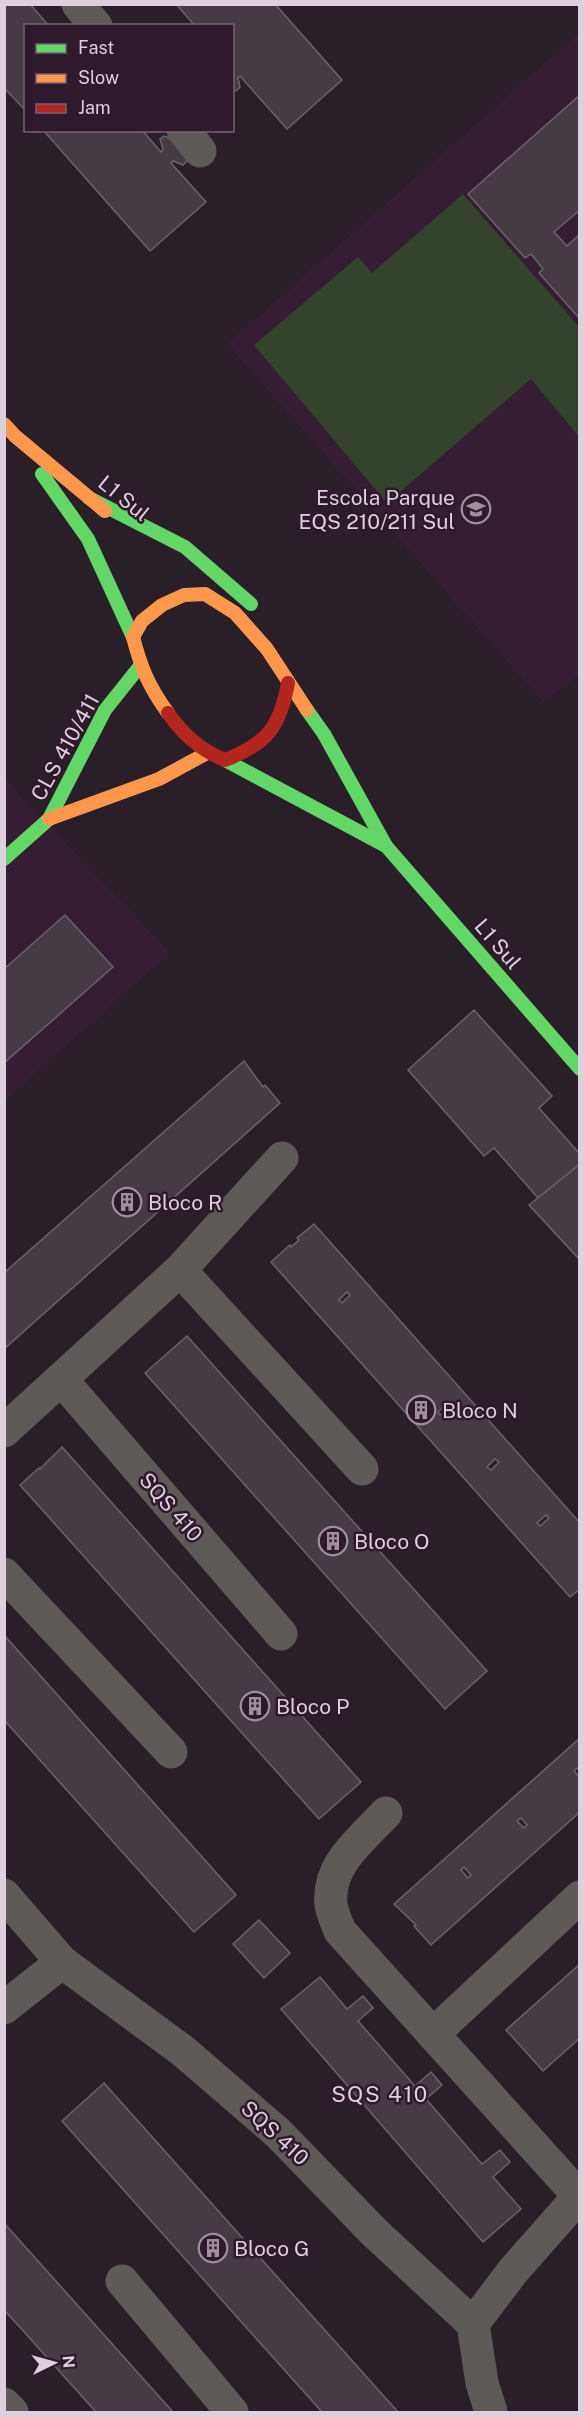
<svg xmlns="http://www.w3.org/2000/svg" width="584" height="2417" font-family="'Public Sans',sans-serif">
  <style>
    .built { fill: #351d33 }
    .green { fill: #34442c }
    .building { fill: #463b45; stroke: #6c626b; stroke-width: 1.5; fill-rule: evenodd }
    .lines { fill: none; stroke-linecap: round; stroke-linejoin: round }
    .street { stroke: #5e5a58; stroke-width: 33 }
    .fast { stroke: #63d668; stroke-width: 14 }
    .slow { stroke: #ff974d; stroke-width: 14 }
    .jam { stroke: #b3261e; stroke-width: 14 }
    .labels { text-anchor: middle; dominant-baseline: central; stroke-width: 5; stroke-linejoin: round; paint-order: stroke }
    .poi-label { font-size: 21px; fill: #ddcfdb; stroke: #2f1a2d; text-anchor: start }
    .street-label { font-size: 21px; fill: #ddcfdb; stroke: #2f1a2d }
    .neighbourhood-label { font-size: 22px; letter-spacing: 1.5px; fill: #ddcfdb; stroke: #2f1a2d }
  </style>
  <rect width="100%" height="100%" fill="#2a1f29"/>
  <g class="built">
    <path d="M579,33V674L544,703L227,344Z"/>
    <path d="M4,778L170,953L5,1100H4Z"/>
  </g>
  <path class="green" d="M463,194L579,327V437L531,379L387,503L254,345L358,257L372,273Z"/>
  <g class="building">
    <path d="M4,4H30L49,26H26V111L4,88Z"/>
    <path d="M176,4H275L342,80L287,129L240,76L238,78L240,87L236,91L232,90V26H195Z"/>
    <path d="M580,95V210L554,232L567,246L580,234V319L539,273L543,269L531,254L525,258L468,194Z"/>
    <path d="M43,130H142L161,152L163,149L160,139L164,136L175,140L185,151L187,161L183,165L173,161L171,163L206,202L150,251Z"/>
    <path d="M65,915L113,967L4,1063V969Z"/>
    <path d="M474,1010L552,1096L539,1108L580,1154V1164L539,1199L494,1148L484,1156L408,1070Z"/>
    <path d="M244,1061L263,1087L265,1085L280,1103L4,1349V1273Z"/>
    <path d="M580,1164V1260L529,1205Z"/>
    <path d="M314,1224L580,1523V1589L570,1597L271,1262L290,1245L291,1247L299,1240L297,1238ZM347,1292L350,1295L342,1303L339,1300ZM446,1404L449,1407L440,1415L438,1412ZM495,1459L499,1462L491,1470L487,1467ZM546,1515L549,1518L540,1526L537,1523Z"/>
    <path d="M187,1336L487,1671L445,1709L145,1373Z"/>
    <path d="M62,1447L361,1782L319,1819L20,1485L39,1468L40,1469Z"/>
    <path d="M4,1635L236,1895L194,1932L4,1720Z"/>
    <path d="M580,1738V1771L577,1768L574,1771L580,1778V1812L431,1945L414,1926L416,1925L394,1904ZM521,1818L527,1825L524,1828L517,1821ZM464,1867L471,1875L468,1878L461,1870Z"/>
    <path d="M259,1920L290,1953L264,1978L233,1944Z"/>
    <path d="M580,1964V2038L543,2071L506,2030Z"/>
    <path d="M320,1977L347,2009L363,1996L373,2008L358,2021L415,2086L431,2072L442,2085L426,2099L482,2164L500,2150L510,2162L493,2177L521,2209L483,2242L281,2009Z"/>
    <path d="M104,2083L398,2412H322L245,2326L62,2121Z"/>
    <path d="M4,2223L173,2412H96L17,2324L4,2310Z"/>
  </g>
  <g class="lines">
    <g class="street">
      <path d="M78,4L96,26"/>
      <path d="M183,130L200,151"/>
      <path d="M180,1270L282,1158"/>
      <path d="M61,1379L180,1270L362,1469"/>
      <path d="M4,1431L61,1379L281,1634"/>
      <path d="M4,1574L171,1752"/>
      <path d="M386,1813C361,1840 327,1865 331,1904C332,1913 337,1923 340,1931L579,2196"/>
      <path d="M4,1895L62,1962L183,2051L278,2133L374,2232L473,2324"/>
      <path d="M4,2008L62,1962"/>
      <path d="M433,2034L580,1897"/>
      <path d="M122,2281L232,2412"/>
      <path d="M4,2404L12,2412"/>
      <path d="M491,2412L482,2383L473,2324L513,2271L580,2195"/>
    </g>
    <g class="fast">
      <path d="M42,474L88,539L133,637"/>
      <path d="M89,498L185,547L251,604"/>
      <path d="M307,710L324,734L386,846L580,1069"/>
      <path d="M225,760L386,846"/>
      <path d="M4,859L49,819L105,710L140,666"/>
    </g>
    <g class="slow">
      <path d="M4,424L15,436L105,511"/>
      <path d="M168,713C149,687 141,668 133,637L142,621L162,605L184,595L205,594L235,613L267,649L307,710"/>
      <path d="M49,819L159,779L207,753"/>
    </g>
    <path class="jam" d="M168,713C182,733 202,751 225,760C267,744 280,727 288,683"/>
  </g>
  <defs>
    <g id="school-ring" transform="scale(1.5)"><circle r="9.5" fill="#2f1a2d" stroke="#9e919d" stroke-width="1.5"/><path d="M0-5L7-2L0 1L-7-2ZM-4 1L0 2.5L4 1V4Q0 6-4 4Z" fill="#9e919d"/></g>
    <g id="building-ring" transform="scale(1.5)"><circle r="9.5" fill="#2f1a2d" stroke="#9e919d" stroke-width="1.5"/><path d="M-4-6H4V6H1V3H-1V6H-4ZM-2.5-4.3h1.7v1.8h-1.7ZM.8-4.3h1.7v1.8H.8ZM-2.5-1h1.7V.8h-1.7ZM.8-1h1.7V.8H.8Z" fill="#9e919d"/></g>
  </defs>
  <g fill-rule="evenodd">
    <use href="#school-ring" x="476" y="509"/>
    <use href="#building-ring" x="127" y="1202"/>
    <use href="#building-ring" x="421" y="1410"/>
    <use href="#building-ring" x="333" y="1541"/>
    <use href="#building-ring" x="255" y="1706"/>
    <use href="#building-ring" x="213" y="2248"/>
  </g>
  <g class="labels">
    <g class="poi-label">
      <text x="455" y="497" text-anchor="end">Escola Parque<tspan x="455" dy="24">EQS 210/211 Sul</tspan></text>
      <text x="148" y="1202">Bloco R</text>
      <text x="442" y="1410">Bloco N</text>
      <text x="354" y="1541">Bloco O</text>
      <text x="276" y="1706">Bloco P</text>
      <text x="234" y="2248">Bloco G</text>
    </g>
    <g class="street-label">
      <text transform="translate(124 498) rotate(39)">L1 Sul</text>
      <text transform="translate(65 747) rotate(-61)">CLS 410/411</text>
      <text transform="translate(498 944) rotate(49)">L1 Sul</text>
      <text transform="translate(171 1507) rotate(49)">SQS 410</text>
      <text transform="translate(275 2133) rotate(43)">SQS 410</text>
    </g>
    <g class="neighbourhood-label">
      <text x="380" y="2094">SQS 410</text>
    </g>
  </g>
  <rect width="584" height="2417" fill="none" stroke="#ddcfdb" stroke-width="12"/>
  <rect x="24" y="24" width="210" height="108" fill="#2f1a2d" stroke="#756273" stroke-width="1.5"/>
  <rect x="36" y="44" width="30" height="9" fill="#63d668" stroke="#756273" stroke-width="1.5"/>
  <text x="78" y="54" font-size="18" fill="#ddcfdb">Fast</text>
  <rect x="36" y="74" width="30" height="9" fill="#ff974d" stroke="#756273" stroke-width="1.5"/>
  <text x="78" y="84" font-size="18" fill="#ddcfdb">Slow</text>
  <rect x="36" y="104" width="30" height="9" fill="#b3261e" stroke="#756273" stroke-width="1.5"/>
  <text x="78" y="114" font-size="18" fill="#ddcfdb">Jam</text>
  <g transform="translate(54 2363) rotate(85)" stroke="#2f1a2d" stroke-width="4.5" paint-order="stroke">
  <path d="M0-4.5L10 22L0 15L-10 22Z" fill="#ddcfdb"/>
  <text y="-9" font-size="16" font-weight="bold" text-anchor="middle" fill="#ddcfdb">N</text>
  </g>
</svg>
